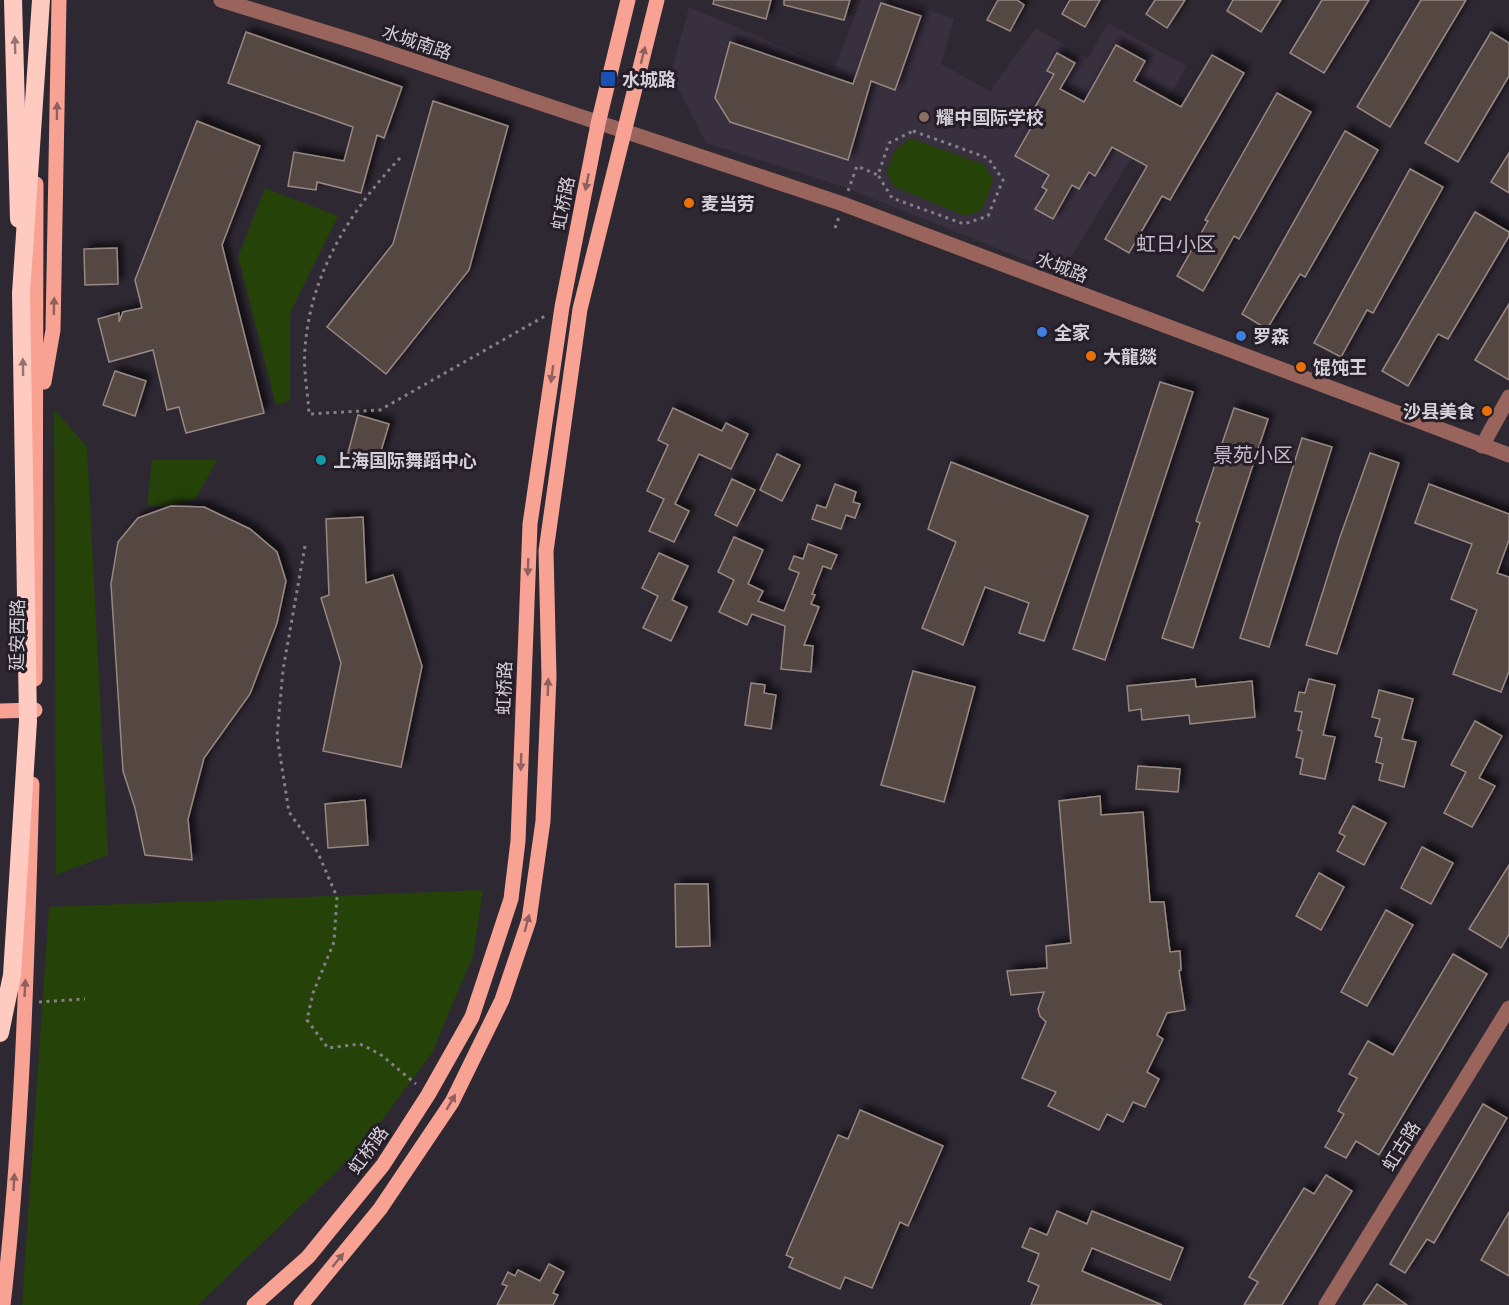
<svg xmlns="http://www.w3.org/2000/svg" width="1509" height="1305" font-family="'Titillium Web','Noto Sans SC',sans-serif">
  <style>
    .built { fill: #382f3f }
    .green { fill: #254209 }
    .building { fill: #554642; stroke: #988883; stroke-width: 1.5; filter: url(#shadow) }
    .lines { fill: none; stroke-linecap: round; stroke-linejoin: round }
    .path { stroke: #847f88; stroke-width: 3; stroke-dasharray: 3 4.5; stroke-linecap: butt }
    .minor { stroke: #98645b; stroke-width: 15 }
    .major { stroke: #f8a293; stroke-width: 15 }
    .highway { stroke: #ffcac0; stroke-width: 18 }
    .highway-bridge { stroke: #ffcac0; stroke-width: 18 }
    .oneway { fill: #927474 }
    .oneway2 { fill: #8e605e }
    .transit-dot { fill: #1a4fb4; stroke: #251e29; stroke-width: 2 }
    .education-dot { fill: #8d6e63; stroke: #251e29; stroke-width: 2 }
    .food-dot { fill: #e8710a; stroke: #251e29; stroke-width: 2 }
    .shop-dot { fill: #3f7fe0; stroke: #251e29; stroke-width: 2 }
    .culture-dot { fill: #0f9aa8; stroke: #251e29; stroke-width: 2 }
    .labels { text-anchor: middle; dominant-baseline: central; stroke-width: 6; stroke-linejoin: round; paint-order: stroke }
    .street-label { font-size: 18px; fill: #d4d0d7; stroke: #251e29 }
    .poi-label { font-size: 18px; font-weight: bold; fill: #d4d0d7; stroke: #251e29; text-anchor: start }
    .neighbourhood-label { font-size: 20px; fill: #c4bcca; stroke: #251e29 }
  </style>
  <defs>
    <filter id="shadow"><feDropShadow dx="5.5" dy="-5.5" stdDeviation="3" flood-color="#0009"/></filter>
  </defs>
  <rect width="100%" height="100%" fill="#2e2833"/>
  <path class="built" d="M861,0H900L954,19L941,64L990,91L1036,28L1088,58L1108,23L1187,66L1061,274L841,186L706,143L671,74L689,7L834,69Z"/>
  <g class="green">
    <path d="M911,138L985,165L993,181L982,210L965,216L895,187L886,172L895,150Z"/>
    <path d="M265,188L338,216L290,313V401L276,405L238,257Z"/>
    <path d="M54,409L87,447L108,855L56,875Z"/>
    <path d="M152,460H217L196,498L171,506H147Z"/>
    <path d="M483,890L473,956L432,1053L362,1147L198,1305H22L49,907Z"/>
  </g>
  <g class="building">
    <path d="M714,0H771L766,19L713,4Z"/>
    <path d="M784,0H850L844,20L784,5Z"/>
    <path d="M998,0H1017L1024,5L1010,31L987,20Z"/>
    <path d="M1070,0H1100L1085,27L1062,14Z"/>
    <path d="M1155,0H1185L1167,28L1146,14Z"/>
    <path d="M1233,0H1281L1261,32L1227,11Z"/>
    <path d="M1322,0H1369L1324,73L1290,53Z"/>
    <path d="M1421,0H1466L1390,127L1357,107Z"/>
    <path d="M881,3L921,16L895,90L871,81L848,160L730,122L715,98L730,42L853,84Z"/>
    <path d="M246,32L402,87L384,138L377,135L361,193L317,182L316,190L288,186L294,152L344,161L353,127L228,83Z"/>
    <path d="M1491,32L1509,43V76L1458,162L1425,143Z"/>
    <path d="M1116,45L1145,61L1134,81L1181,107L1212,55L1244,73L1170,200L1162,196L1129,253L1105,239L1147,166L1112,147L1095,176L1089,172L1079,189L1072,185L1053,219L1035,209L1047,190L1042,187L1049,175L1015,156L1036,119L1030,116L1054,74L1047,71L1057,53L1075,63L1060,89L1084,102Z"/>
    <path d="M1277,93L1311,112L1239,239L1234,236L1203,291L1177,276L1208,221L1205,220Z"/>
    <path d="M433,101L508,126L469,270L386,374L327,327L393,244Z"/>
    <path d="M197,121L260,146L222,245L264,413L186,433L179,407L167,410L153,350L109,362L98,319L119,313V322L123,312L142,308L135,280Z"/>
    <path d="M1345,131L1378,150L1305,277L1300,274L1267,329L1242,314Z"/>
    <path d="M1509,153V193L1491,182Z"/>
    <path d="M1410,169L1443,187L1373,313L1367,310L1341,357L1314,343Z"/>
    <path d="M1475,212L1509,232V236L1448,339L1438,334L1408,386L1382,371Z"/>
    <path d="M117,248L118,284L85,285L84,249Z"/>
    <path d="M1509,304V380L1475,360Z"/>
    <path d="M115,371L146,381L135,416L103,405Z"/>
    <path d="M1160,382L1193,392L1105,660L1073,649Z"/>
    <path d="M673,408L722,431L726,423L748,434L731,469L699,454L675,504L689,511L674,542L649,531L664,499L647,491L668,445L658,440Z"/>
    <path d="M1234,408L1268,419L1193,648L1162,638L1200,523L1196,521Z"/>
    <path d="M358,415L389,424L378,461L348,453Z"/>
    <path d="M1302,438L1332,447L1269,647L1240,638Z"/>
    <path d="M1370,453L1399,463L1337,654L1306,645L1340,537Z"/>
    <path d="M777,454L800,465L782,501L760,490Z"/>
    <path d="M951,462L1088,516L1044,641L1019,633L1029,603L985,587L963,645L922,628L956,542L928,529Z"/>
    <path d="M732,479L755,490L737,526L715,515Z"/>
    <path d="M835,484L856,492L853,502L860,504L855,518L846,515L841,529L812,519L817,505L826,508Z"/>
    <path d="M1429,484L1509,514V540L1497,573L1509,577V671L1501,692L1453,674L1477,610L1451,599L1472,544L1415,523Z"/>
    <path d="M171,506L204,507L250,529L277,552L286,581L277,623L250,694L204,758L188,819L192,860L145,855L135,808L123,771L111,584L118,542L138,518Z"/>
    <path d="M363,517L366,583L393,575L422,666L401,767L323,751L341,663L321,598L329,595L326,519Z"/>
    <path d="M734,537L763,550L748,584L763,591L758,601L784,611L799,573L789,569L794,556L803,559L808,544L837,555L831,569L823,566L812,594L815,595L811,604L819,607L804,645L813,646L811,672L781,669L785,626L752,614L747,625L719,612L734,580L718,572Z"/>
    <path d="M659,553L688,566L672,600L687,607L671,641L643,628L658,596L642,588Z"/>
    <path d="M913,671L975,687L944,802L881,785Z"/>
    <path d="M1195,679L1196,687L1252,681L1255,717L1190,724L1189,715L1142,720L1141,709L1129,711L1127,686Z"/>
    <path d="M1309,679L1335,685L1323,735L1335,737L1325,779L1300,774L1303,759L1296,757L1302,731L1298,730L1302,712L1295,711L1299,692L1305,693Z"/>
    <path d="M751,683L765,685L764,693L776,695L771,729L745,725Z"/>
    <path d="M1379,690L1413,699L1402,739L1416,742L1404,787L1379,780L1383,764L1376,762L1382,738L1375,736L1380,719L1372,717Z"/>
    <path d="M1475,721L1502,736L1479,778L1495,786L1472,827L1444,813L1466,772L1451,765Z"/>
    <path d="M1138,766L1180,769L1178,792L1136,789Z"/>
    <path d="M1100,796L1101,815L1143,812L1150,902H1164L1170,952L1180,951L1181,970L1179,971L1185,1010L1167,1013L1157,1035L1163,1039L1147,1072L1159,1079L1145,1107L1133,1102L1123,1122L1107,1114L1099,1130L1048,1106L1056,1092L1022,1078L1046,1022L1040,1016L1038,1009L1044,992L1011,995L1007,971L1047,968L1046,946L1071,943L1059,801Z"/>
    <path d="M365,800L368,845L328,848L325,804Z"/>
    <path d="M1353,806L1386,823L1364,865L1337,851L1345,836L1339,833Z"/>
    <path d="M1422,847L1453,863L1431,904L1401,888Z"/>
    <path d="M1509,865V934L1501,948L1469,929Z"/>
    <path d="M1319,873L1344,887L1321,930L1296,916Z"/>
    <path d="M675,884H708L710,946L676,947Z"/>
    <path d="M1386,910L1413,925L1367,1006L1341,992Z"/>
    <path d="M1453,954L1487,974L1379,1155L1356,1141L1346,1158L1325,1147L1344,1114L1338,1111L1357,1078L1349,1074L1368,1041L1393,1055Z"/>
    <path d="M1483,1104L1507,1118L1434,1243L1427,1239L1405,1273L1390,1264Z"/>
    <path d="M860,1110L943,1146L908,1226L900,1222L872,1288L845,1277L840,1289L789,1267L793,1258L786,1255L838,1135L848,1139Z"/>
    <path d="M1326,1175L1352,1191L1282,1305H1244L1258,1282L1249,1277L1304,1188L1314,1194Z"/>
    <path d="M1057,1211L1087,1224L1092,1211L1183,1248L1170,1280L1092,1248L1082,1271L1162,1305H1031L1039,1286L1028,1281L1039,1254L1022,1247L1030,1228L1047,1235Z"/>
    <path d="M1509,1212V1276L1481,1260Z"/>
    <path d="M549,1264L564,1272L553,1293L558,1295L553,1305H497L507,1286L502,1284L508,1272L515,1276L518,1270L540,1281Z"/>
    <path d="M1377,1284L1407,1305H1363Z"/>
  </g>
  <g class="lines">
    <g class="path">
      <path d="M913,131L988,158L1003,180L988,216L964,224L892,198L878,175L889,143Z"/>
      <path d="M400,158C350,211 310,274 305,349C303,370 308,393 309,414L380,410L545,316"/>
      <path d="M848,191L857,166L878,175"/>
      <path d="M835,228L839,217"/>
      <path d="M305,546L283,670L277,736L289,812L318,853L337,897L334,942L313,993L307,1020L328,1048L360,1044L380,1054L416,1084"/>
      <path d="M39,1002L85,999"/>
    </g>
    <g class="minor">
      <path d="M221,0L360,43L843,204L1509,455"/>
      <path d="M1482,446L1509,397"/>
      <path d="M1326,1305L1509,1008"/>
    </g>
    <g class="major">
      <path d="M44,382L53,330L59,0"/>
      <path d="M35,679L36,184"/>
      <path d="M0,711L35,710"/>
      <path d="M3,1305C23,1133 27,957 32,784"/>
      <path d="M254,1305L308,1257L383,1165L428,1095L472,1017L511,899L518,841L530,524L562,307L598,124L628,0"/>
      <path d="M301,1305L380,1209L452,1102L502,1000L529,920L543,821L549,677L546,551L580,309L657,0"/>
    </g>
    <path class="highway" d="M13,0L19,219"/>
    <path class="highway-bridge" d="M0,1033L12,975L28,721L21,293L41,0"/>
  </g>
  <defs><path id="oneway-solid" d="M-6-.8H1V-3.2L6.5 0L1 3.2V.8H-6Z" transform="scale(1.5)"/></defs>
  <g class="oneway">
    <use href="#oneway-solid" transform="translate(15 45) rotate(-92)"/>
    <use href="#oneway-solid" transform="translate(23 367) rotate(-91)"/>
  </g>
  <g class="oneway2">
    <use href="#oneway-solid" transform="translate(643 55) rotate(-76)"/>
    <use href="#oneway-solid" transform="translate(57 111) rotate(-89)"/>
    <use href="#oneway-solid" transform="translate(587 182) rotate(101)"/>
    <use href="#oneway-solid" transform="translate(54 306) rotate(-89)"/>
    <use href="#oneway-solid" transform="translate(552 374) rotate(98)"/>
    <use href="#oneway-solid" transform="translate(528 567) rotate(92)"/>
    <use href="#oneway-solid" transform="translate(548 687) rotate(-88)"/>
    <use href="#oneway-solid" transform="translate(521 762) rotate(92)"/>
    <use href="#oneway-solid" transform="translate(527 923) rotate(-75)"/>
    <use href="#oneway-solid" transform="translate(25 988) rotate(-87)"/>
    <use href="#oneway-solid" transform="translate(451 1102) rotate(-60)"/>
    <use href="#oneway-solid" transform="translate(14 1182) rotate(-87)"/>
    <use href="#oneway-solid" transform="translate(338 1260) rotate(-51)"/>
  </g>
  <rect class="transit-dot" x="600" y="71" width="16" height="16" rx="3"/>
  <circle class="education-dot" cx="924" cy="117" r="6"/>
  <g class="food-dot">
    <circle cx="689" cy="203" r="6"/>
    <circle cx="1091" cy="356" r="6"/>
    <circle cx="1301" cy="367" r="6"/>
    <circle cx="1487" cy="411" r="6"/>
  </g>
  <g class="shop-dot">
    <circle cx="1042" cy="332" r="6"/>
    <circle cx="1241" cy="336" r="6"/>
  </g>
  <circle class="culture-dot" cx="321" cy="460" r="6"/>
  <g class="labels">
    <g class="street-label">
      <text transform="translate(417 42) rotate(19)">水城南路</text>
      <text transform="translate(563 203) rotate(-79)">虹桥路</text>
      <text transform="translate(1062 267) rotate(21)">水城路</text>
      <text transform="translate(17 635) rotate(-89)">延安西路</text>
      <text transform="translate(504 688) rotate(-88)">虹桥路</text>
      <text transform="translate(1401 1146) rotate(-58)">虹古路</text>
      <text transform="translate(368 1150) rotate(-54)">虹桥路</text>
    </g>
    <g class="poi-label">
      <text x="622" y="79">水城路</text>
      <text x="936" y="117">耀中国际学校</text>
      <text x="701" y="203">麦当劳</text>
      <text x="1054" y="332">全家</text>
      <text x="1253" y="336">罗森</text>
      <text x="1103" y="356">大龍燚</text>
      <text x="1313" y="367">馄饨王</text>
      <text x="1475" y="411" text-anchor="end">沙县美食</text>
      <text x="333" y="460">上海国际舞蹈中心</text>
    </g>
    <g class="neighbourhood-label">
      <text x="1176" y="243">虹日小区</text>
      <text x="1253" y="454">景苑小区</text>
    </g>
  </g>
</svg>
